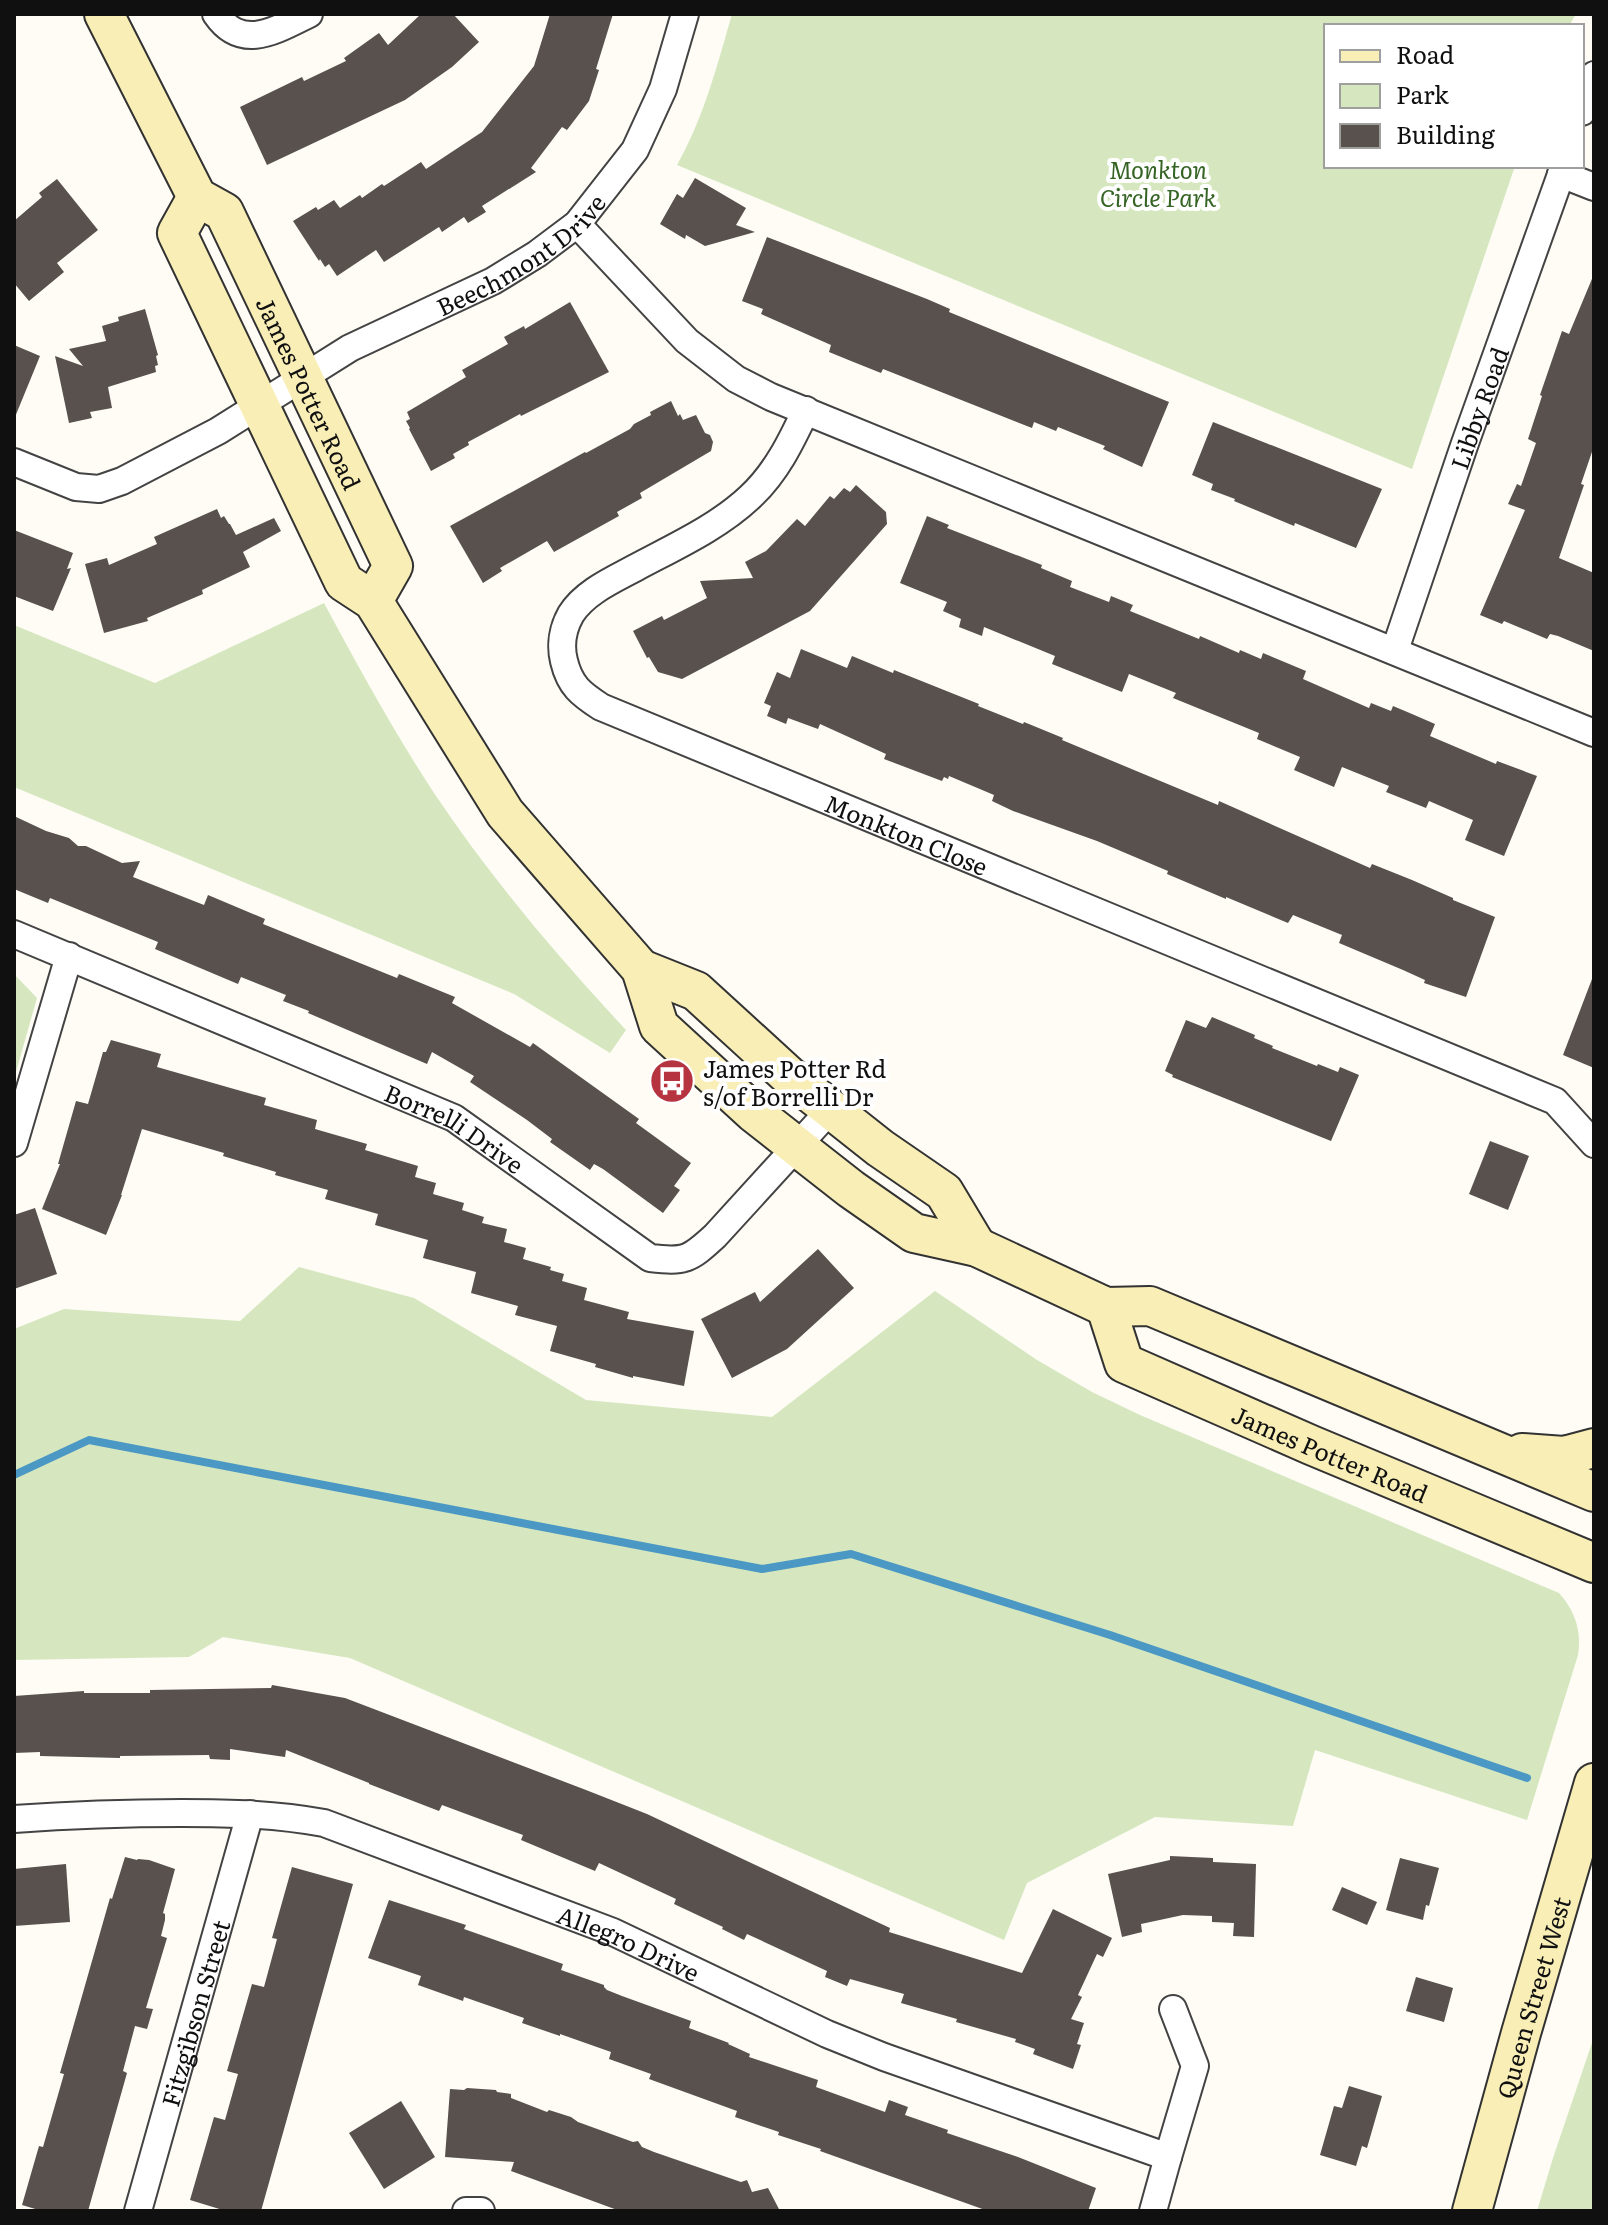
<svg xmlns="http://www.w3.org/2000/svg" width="1608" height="2225" font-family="Literata,serif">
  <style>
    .green { fill: #d6e7c0 }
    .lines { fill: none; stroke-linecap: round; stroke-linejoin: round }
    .stream { stroke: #4a98c3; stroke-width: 8 }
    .building { fill: #58514e }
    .minor-casing { stroke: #434343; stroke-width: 30 }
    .secondary-casing { stroke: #323232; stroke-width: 42 }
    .minor { stroke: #fff; stroke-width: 26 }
    .secondary { stroke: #f8eeb6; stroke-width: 38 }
    .labels { text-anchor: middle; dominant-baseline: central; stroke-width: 8; stroke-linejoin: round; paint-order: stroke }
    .park-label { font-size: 24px; font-style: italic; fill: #356425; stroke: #fff }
    .street-label { font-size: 24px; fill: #101010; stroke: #fff }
    .poi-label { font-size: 24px; fill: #101010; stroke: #fff; text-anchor: start }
  </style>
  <rect width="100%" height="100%" fill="#fefcf5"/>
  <g class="green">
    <path d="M732,14H1576L1569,26H1326V166H1515L1412,469L677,165C704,117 717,66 732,14Z"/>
    <path d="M324,603C359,668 394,732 434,793C491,878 556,955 626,1030L610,1053L514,994L14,787V625L155,683Z"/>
    <path d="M14,974L37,998L14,1079Z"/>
    <path d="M299,1267L414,1298L586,1400L772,1417L935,1291L1037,1360L1092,1392L1140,1415L1559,1593C1575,1611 1582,1631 1578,1655L1527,1820L1315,1750L1293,1826L1155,1817L1027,1883L1004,1940L350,1658L223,1637L189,1657L14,1660V1329L64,1309L240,1321Z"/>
    <path d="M1594,2037V2211H1537L1553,2158Z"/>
  </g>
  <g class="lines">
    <path class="stream" d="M14,1475L89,1440L762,1569L851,1554L1110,1635L1527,1778"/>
  </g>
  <g class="building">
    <path d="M421,14H453L479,42L452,67L405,100L267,165L240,107L302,77L304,81L346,61L344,58L379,33L388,45Z"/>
    <path d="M550,14H613L596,69L599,70L589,101L567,130L562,127L531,168L536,172L482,206L486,212L468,223L464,217L442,232L439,227L384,262L376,250L337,276L329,264L325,267L320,259L319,261L293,221L316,207L318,210L334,200L340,208L360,195L362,198L382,184L384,186L421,162L426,169L482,132L534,66Z"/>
    <path d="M695,178L746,208L736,225L755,232L705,246L686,235L685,239L660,224L677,194L683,198Z"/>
    <path d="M57,179L98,230L57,263L64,272L29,301L14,283V221L42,197L39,193Z"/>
    <path d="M767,237L927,299L950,309L949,312L1169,402L1142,467L1103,449L1105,446L1058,427L1056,431L1034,422L1032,428L883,369L881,373L851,361L829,352L831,345L761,314L763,309L742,301Z"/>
    <path d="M1594,274V446L1581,484L1584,485L1559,558L1594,573V651L1558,636L1550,634L1547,639L1504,621L1502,624L1480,615L1525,510L1508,504L1517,484L1521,486L1536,443L1528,439L1542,396L1540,395L1562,331L1569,334Z"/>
    <path d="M570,302L609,372L521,416L520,414L468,442L469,445L453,454L455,458L431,471L409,429L410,428L406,421L410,419L407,412L466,377L462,370L508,344L504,337L524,326L525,329Z"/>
    <path d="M145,309L158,355L156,356L158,365L155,366L156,372L108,387L112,408L90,412L92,418L69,423L55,356L83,366L69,349L106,341L102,326L119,321L118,317Z"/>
    <path d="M14,345L40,356L15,417H14Z"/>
    <path d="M671,401L678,416L680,414L683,420L696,415L705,433L710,435L713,442L711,451L640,493L642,498L617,512L619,516L554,552L547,541L500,568L502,571L483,583L450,526L585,452L586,453L630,429L634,424L651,415L650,412Z"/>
    <path d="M1213,422L1382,489L1356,548L1295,523L1294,526L1234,501L1235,499L1211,490L1213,484L1192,475Z"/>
    <path d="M856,485L886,512L887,524L810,611L682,679L658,672L649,657L647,658L633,631L662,616L664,620L707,598L700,581L753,578L745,562L766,551L797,519L805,526L830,496L834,499L844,488L850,492Z"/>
    <path d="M217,509L221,518L224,516L229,524H230L236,535L274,518L281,531L243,552L250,567L202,590L203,594L147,618L148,621L104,633L85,564L107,558L109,565L157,544L154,537Z"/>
    <path d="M927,516L949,525L947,528L1042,565L1041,568L1072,581L1070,587L1109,602L1111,596L1133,605L1130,611L1199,639L1200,636L1239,653L1240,650L1261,659L1263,653L1306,671L1303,679L1369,708L1371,703L1391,711L1393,706L1412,714L1435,724L1430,736L1496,764L1497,761L1537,776L1504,856L1465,840L1473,820L1429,801L1426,808L1386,792L1389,786L1342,767L1334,787L1294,770L1300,757L1257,739L1259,733L1173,698L1176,693L1129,674L1122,692L1052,664L1055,656L984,627L982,636L959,627L961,619L943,611L947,602L900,583Z"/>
    <path d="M14,530L73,553L67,569L71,568L53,611L14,596Z"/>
    <path d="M801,649L847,668L852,656L893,673L894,670L979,704L978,706L1023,724L1024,722L1063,738L1062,740L1218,805L1219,801L1370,868L1372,864L1412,880L1453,898V900L1495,917L1466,997L1424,983L1425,980L1403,970L1339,943L1342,935L1293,915L1288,923L1226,897V899L1167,874L1168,871L1097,841L1013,811L992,801L994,795L949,776L948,779L944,777L942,781L884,759L886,754L820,724L818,729L788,718L786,724L767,716L771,706L764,703L777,672L790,678Z"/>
    <path d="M14,816L46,831L69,838L78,846H86L122,863L140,861L133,877L204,905L208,895L265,919L263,924L397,978L399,974L455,997L452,1003L530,1047L533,1043L639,1119L636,1123L691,1163L674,1186L680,1190L663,1213L603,1169L594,1164L590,1170L550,1142L552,1139L527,1120L470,1082L474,1076L432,1052L427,1064L308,1013L309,1011L283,1001L286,995L241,977L238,984L155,949L158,942L50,898L48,903L14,889Z"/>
    <path d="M1592,979H1594V1068L1563,1055Z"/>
    <path d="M1212,1017L1255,1035L1254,1038L1273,1046L1272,1048L1317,1066L1318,1064L1338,1072L1340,1067L1359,1075L1331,1141L1172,1077L1173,1075L1165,1071L1186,1020L1206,1028Z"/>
    <path d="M111,1040L161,1054L157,1067L266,1098L264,1105L317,1120L315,1129L367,1144L365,1150L418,1166L415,1177L436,1183L433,1194L464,1203L462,1210L484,1217L482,1223L507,1229L504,1242L526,1248L523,1259L551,1267L550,1270L564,1274L562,1281L587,1288L584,1300L629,1312L627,1319L694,1331L684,1386L633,1376V1378L595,1367L596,1364L550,1351L557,1326L515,1315L518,1306L471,1293L476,1272L423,1258L428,1240L375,1225L378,1214L325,1199L328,1190L275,1175L276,1172L223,1156L224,1153L142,1129L121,1195H122L106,1235L42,1209L60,1164H58L76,1101L88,1104L103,1052H106Z"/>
    <path d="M1490,1141L1529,1156L1508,1210L1469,1194Z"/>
    <path d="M35,1208L57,1274L14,1289V1215Z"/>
    <path d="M818,1249L854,1288L787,1349L732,1378L701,1319L755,1292L760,1302Z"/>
    <path d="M272,1685L345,1698L586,1790L647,1814L890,1928L889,1932L1022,1973L1053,1909L1112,1938L1103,1957L1097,1954L1078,1995L1082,1997L1071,2019L1084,2023L1077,2044L1081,2045L1073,2069L1033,2054L1035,2049L1015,2042L1016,2039L956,2022L957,2019L901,2003L904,1994L850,1979L847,1986L825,1977L827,1971L747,1934L744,1940L722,1929L723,1927L674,1904L676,1899L599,1863L595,1871L521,1840L523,1835L442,1805L439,1811L369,1784V1783L286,1750L285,1757L230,1749V1760L210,1759L209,1755L120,1756V1758L40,1756V1752L14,1753V1696L84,1691V1693H150V1690L271,1688Z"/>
    <path d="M1170,1856L1213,1858V1862L1256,1864L1254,1937L1233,1936L1234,1923L1212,1922V1916L1183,1915L1141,1924L1142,1932L1122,1937L1108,1874L1170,1860Z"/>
    <path d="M125,1857L137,1860L138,1859L149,1860L175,1869L163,1913L165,1914V1920L161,1936L167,1938L146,2008L153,2009L147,2029L135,2026L123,2071L127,2073L88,2211H42L22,2205L39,2146L43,2147L64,2074L60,2073L110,1898L112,1899Z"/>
    <path d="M1400,1858L1439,1868L1429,1906L1426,1905L1423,1920L1386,1910Z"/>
    <path d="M66,1864L70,1922L14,1926V1869Z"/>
    <path d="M292,1867L353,1884L261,2211H226L190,2200L214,2117L225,2120L238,2074L227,2071L252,1984L264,1987L277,1939L272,1938Z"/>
    <path d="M1342,1887L1377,1902L1367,1925L1332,1910Z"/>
    <path d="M389,1900L466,1925L464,1929L563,1964L561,1970L604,1985V1987L607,1990L622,1996L691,2021L689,2028L729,2043L728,2044L750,2054L749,2057L818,2080L816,2087L885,2112L889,2100L908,2107L905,2115L948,2130L947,2133L1018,2157L1096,2188L1088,2211H988L820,2151L821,2149L778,2135L779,2132L735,2117L737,2111L649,2079L651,2074L609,2059L611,2052L560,2034V2036L522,2023L524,2018L464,1997L463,2001L418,1985L421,1976L368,1958Z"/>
    <path d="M1416,1977L1453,1988L1444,2022L1406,2011Z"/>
    <path d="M1349,2086L1382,2096L1367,2148L1362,2146L1356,2166L1320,2155L1334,2106L1342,2108Z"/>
    <path d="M467,2088L496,2090L497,2092L511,2094V2098L547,2112L549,2110L571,2117L578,2122L633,2142L638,2141L642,2147L654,2152L741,2182L747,2180L752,2192L768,2188L780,2211H620L511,2171L514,2162L445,2157L450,2089L464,2090Z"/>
    <path d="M401,2101L435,2157L384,2189L349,2133Z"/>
  </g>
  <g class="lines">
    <g class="minor-casing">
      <g id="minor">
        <path d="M216,14C242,52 276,30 309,14"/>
        <path d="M1582,112L1594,75"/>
        <path d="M1561,174L1594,187"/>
        <path d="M577,224L687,341L736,379L771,397L1594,733"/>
        <path id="s1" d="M806,410C791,442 776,473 750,497C717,528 674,547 635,568C613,580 585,592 571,614C563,628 560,645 564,661C570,686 581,694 601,707L1555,1101L1594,1144"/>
        <path id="s2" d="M14,462L76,487L99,489L122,481L218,431L350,348L493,281L537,254L577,224L635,150L663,89L685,14"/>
        <path id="s3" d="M1395,650L1464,446L1564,166"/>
        <path id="s4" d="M14,934L454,1118L650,1258C685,1262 689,1260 715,1236L831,1109"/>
        <path d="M14,1143L69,956"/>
        <path id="s5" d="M14,1819C70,1815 126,1813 182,1813C230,1813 276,1814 324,1823L613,1932L827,2034L884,2057L1168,2157L1153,2211"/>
        <path d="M1168,2157L1195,2066L1173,2009"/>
        <path id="s6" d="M138,2211L250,1814"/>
        <path d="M466,2211H481"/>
      </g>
    </g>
    <g class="secondary-casing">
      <g id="secondary">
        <path id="s7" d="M104,14L197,197L224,212L393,566L373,601"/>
        <path d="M197,197L177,233L344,582L373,601L505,813L641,969L659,1026L754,1113L851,1189L914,1233L977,1247L1106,1307L1150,1306L1594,1492"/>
        <path d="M641,969L696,991L789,1076L880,1148L944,1192L977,1247"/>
        <path id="s8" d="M1106,1307L1124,1363L1311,1445L1594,1563"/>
        <path d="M1522,1453L1564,1456L1594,1448"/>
        <path id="s9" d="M1472,2211L1521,2033L1594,1783"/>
      </g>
    </g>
    <use href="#minor" class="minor"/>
    <use href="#secondary" class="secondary"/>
  </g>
  <defs>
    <g id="bus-disc" transform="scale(2.3)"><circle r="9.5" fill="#b63340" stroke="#fff"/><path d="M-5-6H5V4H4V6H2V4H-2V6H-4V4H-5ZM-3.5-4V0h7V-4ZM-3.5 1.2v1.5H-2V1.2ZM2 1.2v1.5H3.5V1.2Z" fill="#fff"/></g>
  </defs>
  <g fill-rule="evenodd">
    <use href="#bus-disc" x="672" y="1081"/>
  </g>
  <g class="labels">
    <g class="park-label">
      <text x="1158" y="168">Monkton<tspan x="1158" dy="28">Circle Park</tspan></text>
    </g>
    <g class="street-label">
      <text stroke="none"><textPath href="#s2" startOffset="574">Beechmont Drive</textPath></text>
      <text stroke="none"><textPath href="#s7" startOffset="436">James Potter Road</textPath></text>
      <text stroke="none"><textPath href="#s3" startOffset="256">Libby Road</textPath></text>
      <text stroke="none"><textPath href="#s1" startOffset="760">Monkton Close</textPath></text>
      <text stroke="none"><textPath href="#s4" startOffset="482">Borrelli Drive</textPath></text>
      <text stroke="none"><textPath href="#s8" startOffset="284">James Potter Road</textPath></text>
      <text stroke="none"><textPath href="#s5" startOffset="638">Allegro Drive</textPath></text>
      <text stroke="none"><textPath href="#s9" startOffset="222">Queen Street West</textPath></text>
      <text stroke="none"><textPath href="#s6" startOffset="206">Fitzgibson Street</textPath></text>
    </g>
    <g class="poi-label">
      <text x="703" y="1067">James Potter Rd<tspan x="703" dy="28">s/of Borrelli Dr</tspan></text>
    </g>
  </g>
  <rect width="1608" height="2225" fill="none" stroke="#101010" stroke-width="32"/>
  <rect x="1324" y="24" width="260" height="144" fill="#ffffff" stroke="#9f9f9f" stroke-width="2"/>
  <rect x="1340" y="50" width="40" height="12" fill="#f8eeb6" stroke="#9f9f9f" stroke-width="2"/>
  <text x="1396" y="64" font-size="24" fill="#101010">Road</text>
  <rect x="1340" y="84" width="40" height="24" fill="#d6e7c0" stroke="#9f9f9f" stroke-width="2"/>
  <text x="1396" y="104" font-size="24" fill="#101010">Park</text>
  <rect x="1340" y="124" width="40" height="24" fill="#58514e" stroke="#9f9f9f" stroke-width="2"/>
  <text x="1396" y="144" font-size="24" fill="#101010">Building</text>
</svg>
